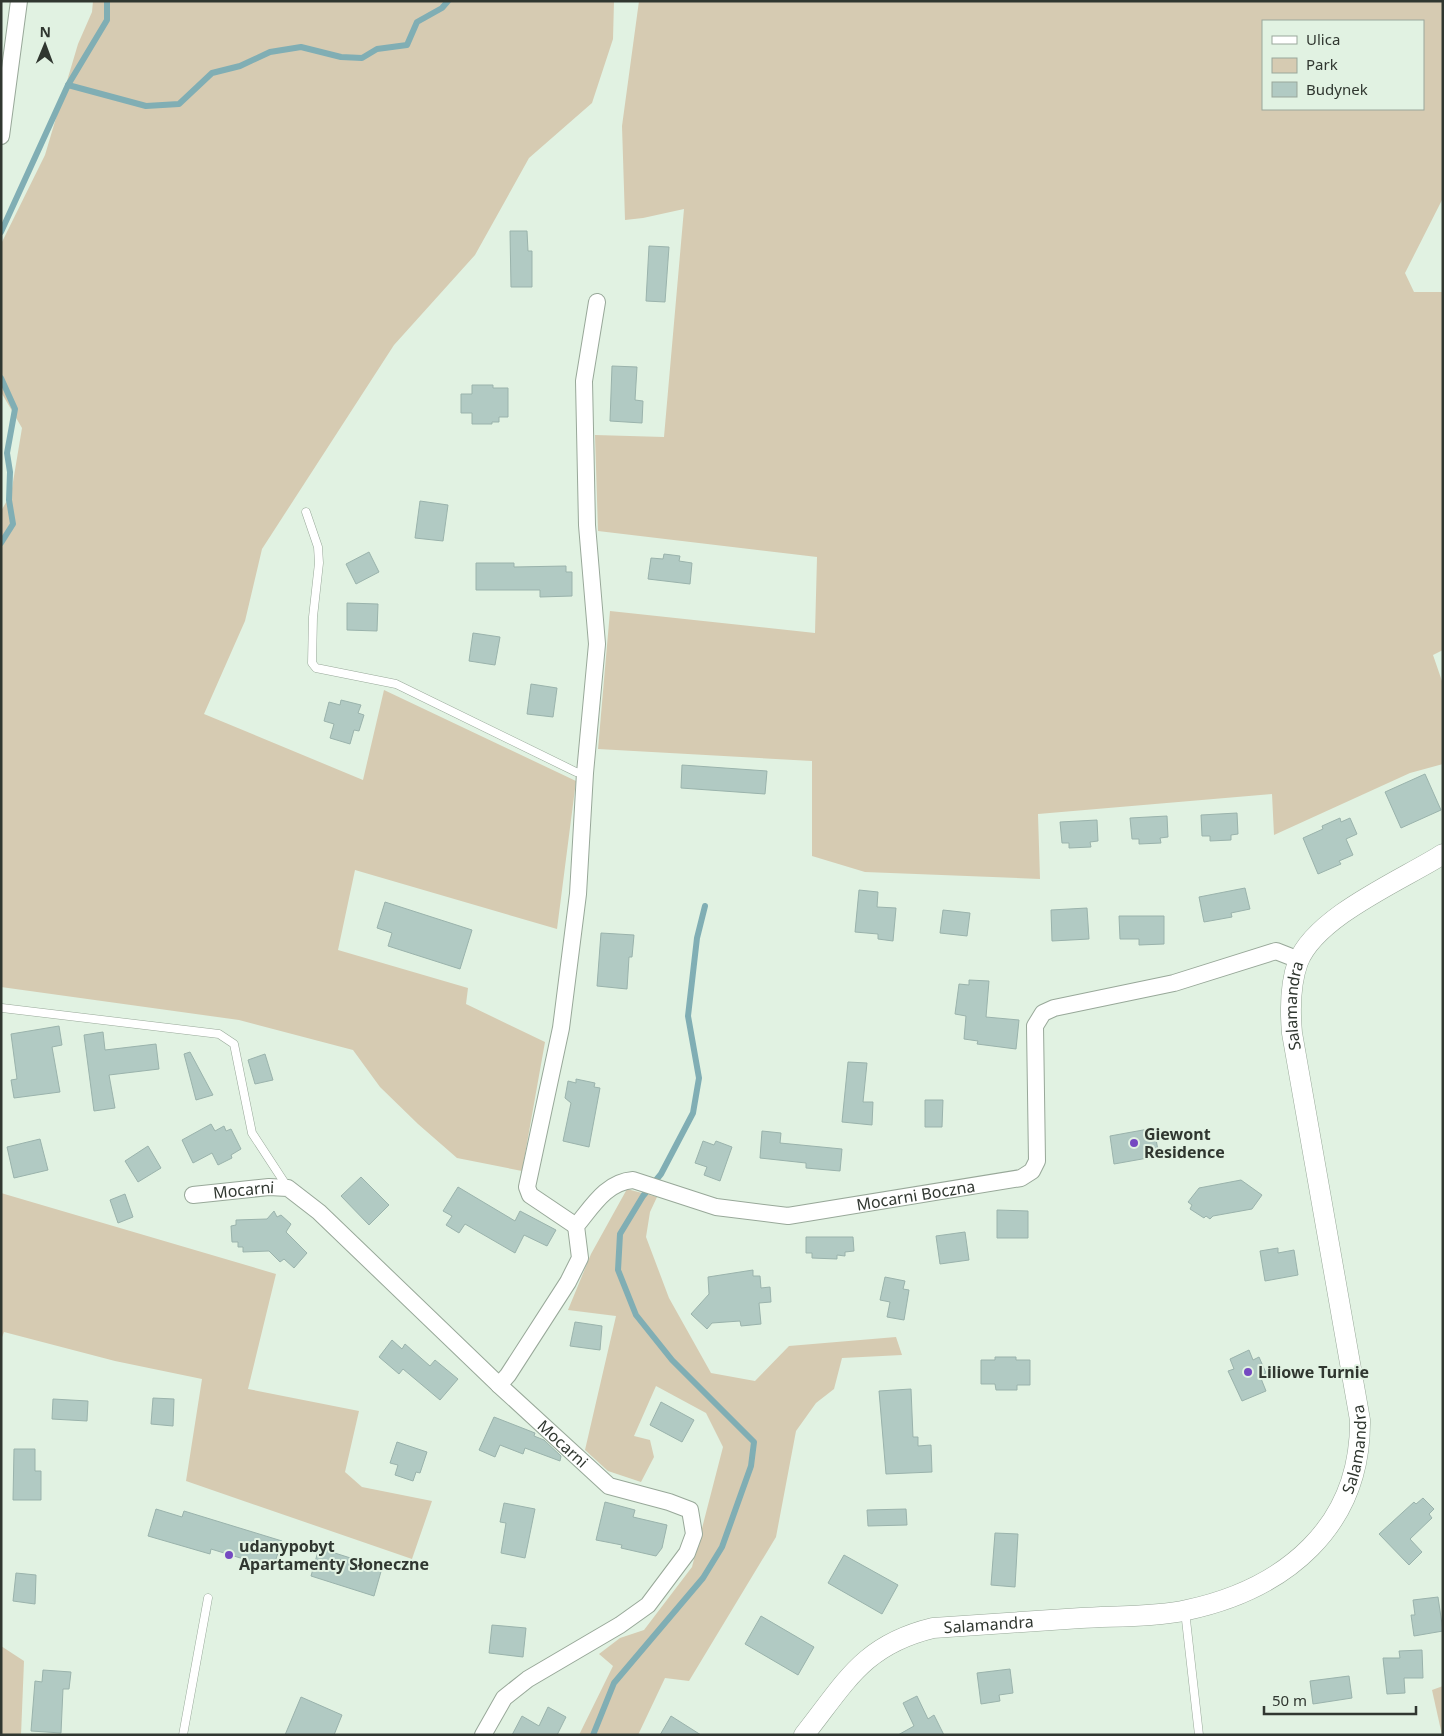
<svg xmlns="http://www.w3.org/2000/svg" width="1444" height="1736" font-family="'Noto Sans',sans-serif">
  <style>
    .green { fill: #d6cbb2; fill-rule: evenodd }
    .lines { fill: none; stroke-linecap: round; stroke-linejoin: round }
    .stream { stroke: #80aeb4; stroke-width: 6 }
    .building { fill: #b1cac3; stroke: #9ab3ac }
    .service-casing { stroke: #98a899; stroke-width: 9 }
    .minor-casing { stroke: #98a899; stroke-width: 18 }
    .tertiary-casing { stroke: #98a899; stroke-width: 21 }
    .service { stroke: #fff; stroke-width: 8 }
    .minor { stroke: #fff; stroke-width: 16 }
    .tertiary { stroke: #fff; stroke-width: 20 }
    .poi-dot { fill: #7549c1; stroke: #e1f2e2; stroke-width: 2 }
    .labels { text-anchor: middle; dominant-baseline: central; stroke-width: 4; stroke-linejoin: round; paint-order: stroke }
    .street-label { font-size: 16px; fill: #303730; stroke: #e1f2e2 }
    .poi-label { font-size: 16px; font-weight: bold; fill: #303730; stroke: #e1f2e2; text-anchor: start }
  </style>
  <rect width="100%" height="100%" fill="#e1f2e2"/>
  <g class="green">
    <path d="M93,1H614L613,39L592,103L529,158L475,255L394,345L262,549L245,621L204,714L363,780L384,690L576,781L557,929L355,870L338,950L468,988L466,1004L545,1042L522,1171L457,1158L418,1124L380,1087L353,1050L239,1020L1,987V511L11,494L22,428L1,392V244L45,155L78,44L92,12Z"/>
    <path d="M639,1H1443V198L1405,273L1414,292H1443V650L1433,655L1443,684V764L1410,773L1274,835L1272,794L1038,814L1040,879L865,872L812,856V761L598,749L610,611L815,633L817,557L598,531L595,435L664,437L684,209L643,218L625,220L622,126ZM1423,21V109H1263V21Z"/>
    <path d="M627,1189L657,1197L650,1212L646,1237L669,1298L711,1373L755,1381L789,1346L896,1337L902,1355L842,1358L834,1389L816,1403L796,1431L776,1537L689,1681L665,1678L638,1735H579L613,1666L599,1654L620,1638L644,1630L692,1567L723,1447L706,1413L656,1386L634,1436L650,1440L654,1457L641,1482L608,1471L585,1450L616,1316L568,1310L591,1254Z"/>
    <path d="M1,1193L276,1274L248,1389L359,1411L345,1472L362,1487L432,1501L412,1559L186,1481L202,1379L115,1361L4,1332L1,1340Z"/>
    <path d="M1,1646L24,1661L21,1735H1Z"/>
    <path d="M1443,1686V1735H1442L1432,1690Z"/>
  </g>
  <g class="lines">
    <g class="stream">
      <path d="M68,85L146,106L179,104L212,73L240,66L270,52L301,47L341,57L362,58L377,49L407,45L417,22L442,8L448,1"/>
      <path d="M1,232L68,85L107,20V1"/>
      <path d="M1,378L15,409L7,453L10,472L9,500L13,524L1,543"/>
      <path d="M593,1735L614,1683L703,1578L722,1547L751,1466L754,1442L672,1360L636,1315L618,1270L620,1234L643,1196L661,1174L693,1113L699,1078L688,1016L697,938L705,906"/>
    </g>
  </g>
  <g class="building">
    <path d="M510,231H527L528,251H532V287H511Z"/>
    <path d="M649,246L669,247L665,302L646,301Z"/>
    <path d="M612,366L637,367L635,400L643,401L642,423L610,421Z"/>
    <path d="M472,385H493V388H508V417H499V422H492V424H472V413H461V394H472Z"/>
    <path d="M420,501L448,505L443,541L415,538Z"/>
    <path d="M369,552L379,572L356,584L346,564Z"/>
    <path d="M664,554L680,556L679,561L692,563L690,584L648,579L651,558L663,559Z"/>
    <path d="M476,563H514V567L566,566V572H572V596L540,597V590H476Z"/>
    <path d="M347,603L378,604L377,631L347,630Z"/>
    <path d="M473,633L500,637L495,665L469,661Z"/>
    <path d="M531,684L557,688L553,717L527,714Z"/>
    <path d="M341,700L361,705L358,713L364,715L359,731L354,730L350,744L330,738L334,724L324,721L329,702L340,705Z"/>
    <path d="M682,765L767,771L765,794L681,788Z"/>
    <path d="M1425,774L1441,810L1401,828L1385,792Z"/>
    <path d="M1237,813L1238,834L1231,835V840L1210,841V836H1202L1201,815Z"/>
    <path d="M1167,816L1168,837L1160,838L1161,843L1139,844V839H1132L1130,818Z"/>
    <path d="M1340,818L1341,822L1350,818L1357,834L1346,839L1353,855L1339,861L1341,864L1318,874L1303,838L1323,829L1322,826Z"/>
    <path d="M1097,820L1098,841L1090,842L1091,847L1069,848V843H1062L1060,822Z"/>
    <path d="M1245,888L1250,909L1231,913L1232,917L1204,922L1199,897Z"/>
    <path d="M859,890L878,892L877,907L896,908L893,941L878,939V934L855,932Z"/>
    <path d="M385,902L472,930L460,969L388,946L392,933L377,928Z"/>
    <path d="M1087,908L1089,939L1052,941L1051,910Z"/>
    <path d="M943,910L970,913L967,936L940,933Z"/>
    <path d="M1119,916H1164V944L1139,945V939H1120Z"/>
    <path d="M601,933L634,935L632,957H629L627,989L597,986Z"/>
    <path d="M969,980L989,981L986,1017L1019,1020L1016,1049L977,1044L978,1041L964,1039L966,1016L955,1014L959,984L969,985Z"/>
    <path d="M59,1026L62,1045L52,1047L60,1092L14,1098L11,1080L17,1079L11,1034Z"/>
    <path d="M103,1032L105,1050L156,1044L159,1069L109,1075L115,1108L94,1111L84,1035Z"/>
    <path d="M190,1052L213,1095L196,1100L184,1054Z"/>
    <path d="M265,1054L273,1080L255,1084L248,1060Z"/>
    <path d="M848,1062L867,1063L863,1102H873L872,1125L842,1122Z"/>
    <path d="M576,1079L595,1083L594,1087L600,1088L589,1147L563,1141L571,1103L565,1098L568,1081L576,1083Z"/>
    <path d="M925,1100H943L942,1127H925Z"/>
    <path d="M211,1124L215,1131L224,1126L226,1131L231,1129L241,1149L231,1155L232,1158L218,1165L212,1153L193,1163L182,1140Z"/>
    <path d="M1154,1128L1159,1156L1114,1164L1110,1136Z"/>
    <path d="M762,1131L781,1133L780,1143L842,1149L840,1171L806,1168V1163L760,1158Z"/>
    <path d="M40,1139L48,1170L14,1178L7,1147Z"/>
    <path d="M703,1141L714,1145L716,1141L732,1147L720,1181L704,1175L707,1167L695,1163Z"/>
    <path d="M148,1146L161,1168L138,1182L125,1161Z"/>
    <path d="M361,1177L389,1205L369,1225L341,1196Z"/>
    <path d="M1241,1180L1262,1195L1252,1209L1213,1216L1210,1219L1206,1216L1204,1218L1190,1209L1192,1205L1188,1202L1199,1188Z"/>
    <path d="M458,1187L515,1221L520,1211L556,1230L547,1246L524,1235L515,1253L465,1224L459,1233L446,1225L452,1216L443,1211Z"/>
    <path d="M125,1194L133,1217L118,1223L110,1200Z"/>
    <path d="M997,1210L1028,1211V1238H997Z"/>
    <path d="M274,1211L277,1217L281,1215L291,1224L286,1232L307,1253L294,1268L284,1259L280,1262L269,1251L243,1252V1247H238V1242H232L231,1226L236,1225V1220L267,1219Z"/>
    <path d="M965,1232L969,1260L940,1264L936,1236Z"/>
    <path d="M806,1237H853L854,1251L845,1252V1256L837,1255V1259L812,1258V1253H806Z"/>
    <path d="M1278,1248V1253L1294,1250L1298,1275L1265,1281L1260,1251Z"/>
    <path d="M753,1270V1276H760L761,1288L770,1287L771,1302L759,1303L761,1324L741,1326L740,1321L712,1323L707,1329L691,1314L709,1294L708,1277Z"/>
    <path d="M885,1277L905,1281L903,1289L909,1290L904,1320L887,1317L890,1302L880,1300Z"/>
    <path d="M575,1322L602,1326L600,1350L570,1346Z"/>
    <path d="M392,1340L402,1349L405,1344L430,1366L435,1360L458,1379L440,1400L403,1369L399,1374L379,1357Z"/>
    <path d="M1249,1350L1253,1360L1259,1357L1266,1373L1260,1376L1266,1391L1242,1401L1228,1371L1234,1369L1230,1359Z"/>
    <path d="M995,1357H1016V1360H1030V1385H1017V1390H996L995,1384H981V1360H995Z"/>
    <path d="M911,1389L913,1437H918V1446L931,1445L932,1472L886,1474L879,1391Z"/>
    <path d="M153,1398L174,1399L173,1426L151,1424Z"/>
    <path d="M53,1399L88,1401L87,1421L52,1419Z"/>
    <path d="M661,1402L694,1420L682,1442L650,1425Z"/>
    <path d="M494,1417L535,1433L534,1436L544,1440L561,1456L560,1461L525,1448L523,1454L500,1445L495,1457L479,1450Z"/>
    <path d="M397,1442L427,1452L420,1473L416,1472L413,1481L395,1475L398,1465L390,1463Z"/>
    <path d="M14,1449H35V1471H41V1500H13Z"/>
    <path d="M1423,1498L1434,1509L1429,1514L1432,1518L1410,1539L1422,1552L1409,1565L1379,1534L1414,1502L1416,1504Z"/>
    <path d="M605,1502L635,1510L633,1517L667,1525L662,1548L656,1556L621,1548L622,1545L596,1540Z"/>
    <path d="M504,1503L535,1509L525,1558L501,1553L506,1523L500,1522Z"/>
    <path d="M156,1509L182,1517L184,1511L282,1541L273,1568L211,1549L210,1554L148,1536Z"/>
    <path d="M906,1509L907,1525L868,1526L867,1510Z"/>
    <path d="M995,1533L1018,1534L1015,1587L991,1585Z"/>
    <path d="M319,1548L382,1568L374,1596L311,1576Z"/>
    <path d="M844,1555L898,1585L882,1614L828,1583Z"/>
    <path d="M16,1573L36,1575L35,1604L13,1601Z"/>
    <path d="M1438,1597L1443,1631L1414,1636L1411,1615H1415L1413,1600Z"/>
    <path d="M761,1616L814,1647L798,1675L745,1644Z"/>
    <path d="M492,1625L526,1628L523,1657L489,1653Z"/>
    <path d="M1422,1650L1423,1678H1404L1405,1693L1387,1694L1383,1658H1400L1399,1651Z"/>
    <path d="M1010,1669L1013,1693L999,1695L1000,1701L981,1704L977,1673Z"/>
    <path d="M43,1670L71,1672L69,1689H63L61,1733L31,1731L35,1681L42,1682Z"/>
    <path d="M1349,1676L1352,1698L1313,1704L1310,1681Z"/>
    <path d="M917,1696L928,1719L934,1715L944,1735H898L914,1726L903,1703Z"/>
    <path d="M301,1697L342,1715L334,1735H285Z"/>
    <path d="M548,1707L566,1717L557,1735H512L522,1716L539,1726Z"/>
    <path d="M671,1716L701,1735H660Z"/>
  </g>
  <g class="lines">
    <g class="service-casing">
      <g id="service">
        <path d="M306,512L318,547L319,563L313,617L312,663L316,668L396,684L576,772L585,773"/>
        <path d="M2,1008L219,1034L234,1044L252,1133L288,1188"/>
        <path d="M1185,1611L1199,1735"/>
        <path d="M183,1735L208,1598"/>
      </g>
    </g>
    <g class="minor-casing">
      <g id="minor">
        <path d="M1,136L19,1"/>
        <path id="s1" d="M193,1195L269,1187L288,1188L319,1212L499,1385L609,1486L669,1502L690,1510L694,1534L687,1553L648,1605L620,1625L528,1679L504,1698L483,1735"/>
        <path d="M576,1226L530,1195L527,1187L561,1028L578,894L585,773L597,644L587,525L584,381L597,302"/>
        <path id="s2" d="M499,1385L508,1375L568,1282L580,1258L576,1226C592,1207 606,1182 633,1180L716,1207L788,1216L1021,1178L1032,1171L1037,1161L1035,1026L1043,1013L1054,1008L1174,983L1276,951L1299,960"/>
      </g>
    </g>
    <g class="tertiary-casing">
      <g id="tertiary">
        <path id="s3" d="M804,1735C846,1682 863,1645 933,1628C982,1625 1032,1621 1081,1618C1113,1616 1157,1617 1187,1610C1285,1589 1361,1527 1360,1420L1292,1033C1290,1010 1290,984 1298,962C1316,916 1402,880 1443,854"/>
      </g>
    </g>
    <use href="#service" class="service"/>
    <use href="#minor" class="minor"/>
    <use href="#tertiary" class="tertiary"/>
  </g>
  <g class="poi-dot">
    <circle cx="1134" cy="1143" r="5"/>
    <circle cx="1248" cy="1372" r="5"/>
    <circle cx="229" cy="1555" r="5"/>
  </g>
  <g class="labels">
    <g class="street-label">
      <text stroke="none"><textPath href="#s3" startOffset="1128">Salamandra</textPath></text>
      <text stroke="none"><textPath href="#s1" startOffset="51">Mocarni</textPath></text>
      <text stroke="none"><textPath href="#s2" startOffset="548">Mocarni Boczna</textPath></text>
      <text stroke="none"><textPath href="#s1" startOffset="471">Mocarni</textPath></text>
      <text stroke="none"><textPath href="#s3" startOffset="678">Salamandra</textPath></text>
      <text stroke="none"><textPath href="#s3" startOffset="228">Salamandra</textPath></text>
    </g>
    <g class="poi-label">
      <text x="1144" y="1134">Giewont<tspan x="1144" dy="18">Residence</tspan></text>
      <text x="1258" y="1372">Liliowe Turnie</text>
      <text x="239" y="1546">udanypobyt<tspan x="239" dy="18">Apartamenty Słoneczne</tspan></text>
    </g>
  </g>
  <rect width="1444" height="1736" fill="none" stroke="#303730" stroke-width="5"/>
  <rect x="1262" y="20" width="162" height="90" fill="#e1f2e2" stroke="#9aa79b"/>
  <rect x="1272" y="36" width="25" height="8" fill="#ffffff" stroke="#9aa79b"/>
  <text x="1306" y="45" font-size="15" fill="#303730">Ulica</text>
  <rect x="1272" y="58" width="25" height="15" fill="#d6cbb2" stroke="#9aa79b"/>
  <text x="1306" y="70" font-size="15" fill="#303730">Park</text>
  <rect x="1272" y="82" width="25" height="15" fill="#b1cac3" stroke="#9aa79b"/>
  <text x="1306" y="95" font-size="15" fill="#303730">Budynek</text>
  <g transform="translate(45 45) rotate(1)" stroke="#e1f2e2" stroke-width="4" paint-order="stroke">
  <path d="M0-4L9 19L0 12L-9 19Z" fill="#303730"/>
  <text y="-8" font-size="14" font-weight="bold" text-anchor="middle" fill="#303730">N</text>
  </g>
  <path d="M1264 1706v8h152v-8" fill="none" stroke="#303730" stroke-width="2.5"/>
  <text x="1272" y="1706" font-size="15" fill="#303730" stroke="#e1f2e2" stroke-width="4" paint-order="stroke">50 m</text>
</svg>
